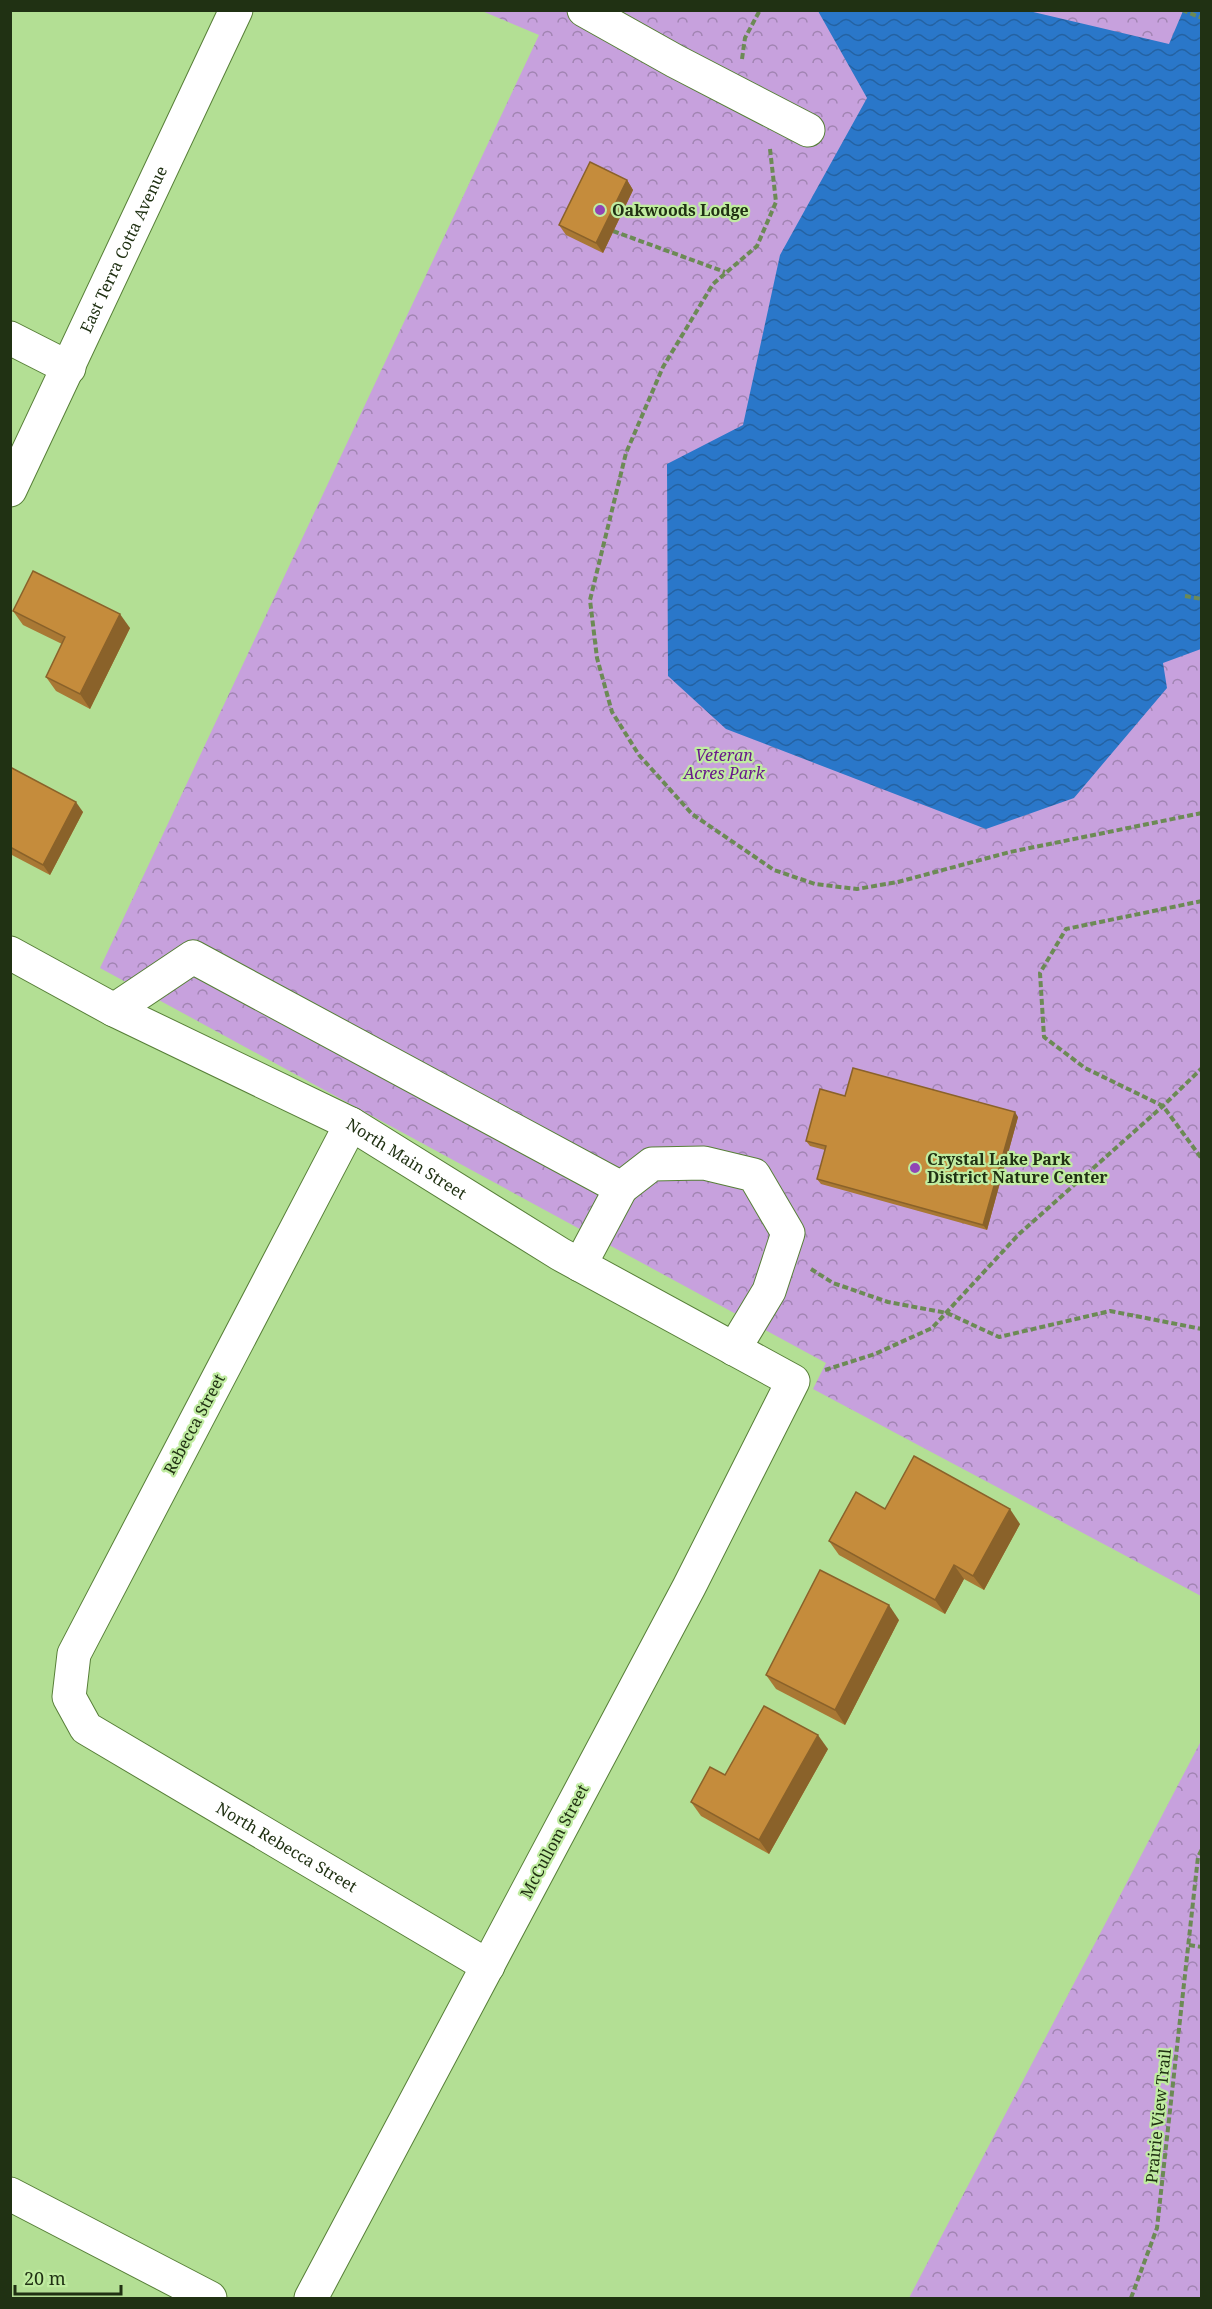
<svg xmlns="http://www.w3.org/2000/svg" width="1212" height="2309" font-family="'Noto Serif',serif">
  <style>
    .forest { fill: url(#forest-crowns) }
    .water { fill: url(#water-waves) }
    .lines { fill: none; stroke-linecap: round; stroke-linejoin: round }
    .minor-casing { stroke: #577f38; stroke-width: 35 }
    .major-casing { stroke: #577f38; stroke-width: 35 }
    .path { stroke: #6c8a55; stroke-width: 4; stroke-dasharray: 6 3; stroke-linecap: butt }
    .minor { stroke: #fff; stroke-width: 33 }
    .major { stroke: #fff; stroke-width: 33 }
    .wall { fill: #a97834 }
    .shaded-wall { fill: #8a622a }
    .building { fill: #c58c3c; stroke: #8a622a; stroke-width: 1.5 }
    .poi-dot { fill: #9145b6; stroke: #c0eca1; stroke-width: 2 }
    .labels { text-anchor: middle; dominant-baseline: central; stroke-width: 4.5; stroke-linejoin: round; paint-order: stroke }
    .poi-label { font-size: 16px; font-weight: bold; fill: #203113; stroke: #c0eca1; text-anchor: start }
    .street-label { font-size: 16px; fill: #203113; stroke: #c0eca1 }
    .park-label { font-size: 16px; font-style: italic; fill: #69198b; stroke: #c0eca1 }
  </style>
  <defs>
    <pattern id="forest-crowns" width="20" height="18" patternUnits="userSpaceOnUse" patternTransform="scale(1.5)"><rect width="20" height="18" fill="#c7a1dd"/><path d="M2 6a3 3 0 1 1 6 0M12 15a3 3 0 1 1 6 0" fill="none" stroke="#a184b2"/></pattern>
    <pattern id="water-waves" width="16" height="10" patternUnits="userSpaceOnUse" patternTransform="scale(1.5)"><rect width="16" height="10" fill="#2a77c9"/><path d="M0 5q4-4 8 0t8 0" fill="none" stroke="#2462a2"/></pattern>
  </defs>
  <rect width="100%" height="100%" fill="#b3df94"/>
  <g class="forest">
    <path d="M482,11H1201V1596L813,1389L826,1363L100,968L539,35Z"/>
    <path d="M1201,1741V2298H909Z"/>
  </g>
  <path class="water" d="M818,11H1029L1169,44L1183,11H1201V649L1163,663L1167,688L1074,798L986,829L726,729L668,676L667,464L743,425L780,255L867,98Z"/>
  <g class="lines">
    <g class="minor-casing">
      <g id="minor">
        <path d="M584,10L675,61L808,130"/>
        <path d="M10,338L69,368"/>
        <path id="s1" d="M10,953L114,1010L351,1124L560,1254L793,1381L689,1587L311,2298"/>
        <path d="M114,1010L193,957L621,1188L652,1164L704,1163L754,1175L788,1233L769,1291L734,1349"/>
        <path id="s2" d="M351,1124L74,1654L69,1697L86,1728L488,1966"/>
        <path d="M580,1265L621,1188"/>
        <path d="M10,2194L210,2298"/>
      </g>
    </g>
    <g class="major-casing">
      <g id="major">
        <path id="s3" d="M10,490L236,10"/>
      </g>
    </g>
    <g class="path">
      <path d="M1182,10L1202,18"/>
      <path d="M742,59L745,38L760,10"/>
      <path d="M770,149L776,202L757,246L713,284L663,367L626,453L590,600L597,658L612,712L639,755L692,814L774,870L815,884L857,889L898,882L1010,852L1202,813"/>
      <path d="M613,231L725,272"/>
      <path d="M1185,596L1202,599"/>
      <path d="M1202,901L1066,929L1040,973L1044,1037L1085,1068L1163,1106L1202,1159"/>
      <path d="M811,1269L833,1283L888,1302L947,1313L999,1337L1110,1311L1202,1329"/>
      <path d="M825,1370L875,1354L932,1328L1019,1234L1163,1106L1202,1068"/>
      <path d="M1189,1945L1202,1947"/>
      <path d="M1131,2298L1157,2228L1198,1857L1202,1849"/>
    </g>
    <use href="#minor" class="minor"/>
    <use href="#major" class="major"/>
  </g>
  <g class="wall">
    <path d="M627,180L633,190L603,253L566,235L559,225Z"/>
    <path d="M13,611L130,628L90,709L56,691L46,677L62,644L23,625Z"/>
    <path d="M10,767L83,812L50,875L10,854Z"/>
    <path d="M845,1096L1018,1117L987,1230L821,1184L817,1179L825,1150L810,1146L806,1141Z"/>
    <path d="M885,1509L1020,1524L984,1590L964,1579L945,1614L839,1555L829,1541Z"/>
    <path d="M899,1620L845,1725L776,1689L766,1675Z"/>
    <path d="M828,1749L769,1854L701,1816L691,1802L725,1775Z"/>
  </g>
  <g class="shaded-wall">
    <path d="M627,180L633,190L603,253L596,243Z"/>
    <path d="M120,614L130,628L90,709L80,694Z"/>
    <path d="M76,802L83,812L50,875L43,865Z"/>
    <path d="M1015,1112L1018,1117L987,1230L983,1225Z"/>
    <path d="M1010,1509L1020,1524L984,1590L973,1576Z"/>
    <path d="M954,1565L964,1579L945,1614L935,1600Z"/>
    <path d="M889,1605L899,1620L845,1725L835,1710Z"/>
    <path d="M818,1735L828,1749L769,1854L759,1840Z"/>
  </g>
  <g class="building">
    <path d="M590,162L627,180L596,243L559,225Z"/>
    <path d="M33,571L120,614L80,694L46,677L65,637L13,611Z"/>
    <path d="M10,767L76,802L43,865L10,847Z"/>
    <path d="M853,1068L1015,1112L983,1225L817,1179L826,1146L806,1141L820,1089L845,1096Z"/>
    <path d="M914,1456L1010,1509L973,1576L954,1565L935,1600L829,1541L856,1492L885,1509Z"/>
    <path d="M820,1570L889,1605L835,1710L766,1675Z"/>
    <path d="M764,1706L818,1735L759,1840L691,1802L710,1767L725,1775Z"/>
  </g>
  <g class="poi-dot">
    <circle cx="600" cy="210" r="6"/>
    <circle cx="915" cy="1168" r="6"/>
  </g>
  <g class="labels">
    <g class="poi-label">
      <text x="612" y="210">Oakwoods Lodge</text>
      <text x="927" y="1159">Crystal Lake Park<tspan x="927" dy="18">District Nature Center</tspan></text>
    </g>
    <g class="street-label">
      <text stroke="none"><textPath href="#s3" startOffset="266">East Terra Cotta Avenue</textPath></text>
      <text stroke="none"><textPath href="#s1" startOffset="447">North Main Street</textPath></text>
      <text transform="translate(194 1424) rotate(-62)">Rebecca Street</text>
      <text transform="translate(554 1841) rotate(-62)">McCullom Street</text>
      <text stroke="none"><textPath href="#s2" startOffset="910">North Rebecca Street</textPath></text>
      <text transform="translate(1158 2116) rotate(-84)">Prairie View Trail</text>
    </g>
    <g class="park-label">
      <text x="724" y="755">Veteran<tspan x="724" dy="18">Acres Park</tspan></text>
    </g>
  </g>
  <rect width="1212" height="2309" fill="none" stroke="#203113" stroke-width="24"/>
  <path d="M15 2285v9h106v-9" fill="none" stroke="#203113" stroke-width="3"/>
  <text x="24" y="2285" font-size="18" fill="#203113" stroke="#c0eca1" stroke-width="4.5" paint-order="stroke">20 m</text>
</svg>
